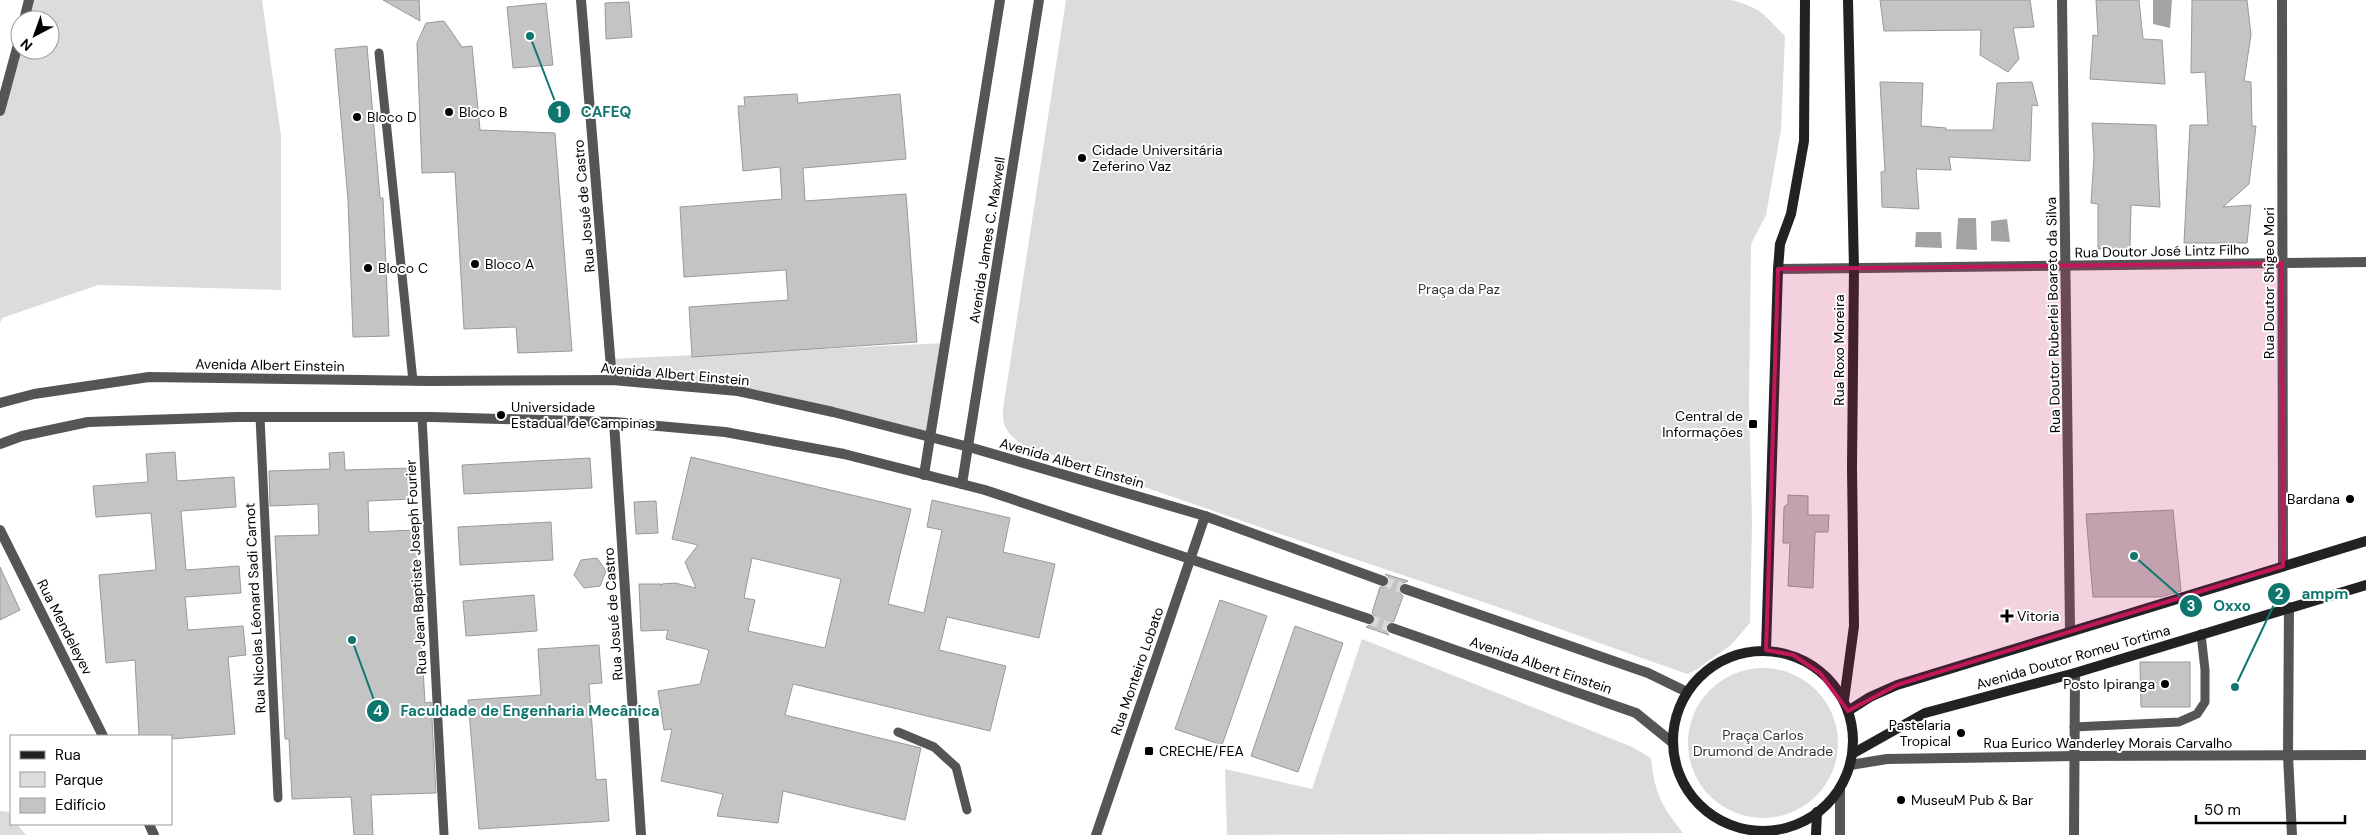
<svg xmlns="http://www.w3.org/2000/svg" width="2366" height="835" font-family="'DM Sans',sans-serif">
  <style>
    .green { fill: #dcdcdc }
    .water { fill: #a3a3a3 }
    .building { fill: #c4c4c4; stroke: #999; fill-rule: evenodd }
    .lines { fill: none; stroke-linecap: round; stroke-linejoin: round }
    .tertiary-tunnel { stroke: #d9d9d9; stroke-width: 10; stroke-dasharray: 10 5; stroke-linecap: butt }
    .service { stroke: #555; stroke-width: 9 }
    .minor { stroke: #555; stroke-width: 10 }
    .tertiary { stroke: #555; stroke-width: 10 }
    .secondary { stroke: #222; stroke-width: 10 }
    .marked { fill: #c2185b; fill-opacity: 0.2; stroke: #c2185b; stroke-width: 4; stroke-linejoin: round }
    .poi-dot { fill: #000; stroke: #fff; stroke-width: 2 }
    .labels { text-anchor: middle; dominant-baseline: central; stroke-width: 4; stroke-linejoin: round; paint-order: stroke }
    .poi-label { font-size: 14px; fill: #000; stroke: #fff; text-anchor: start }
    .street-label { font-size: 14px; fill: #000; stroke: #fff }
    .park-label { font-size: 14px; fill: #333; stroke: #fff }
    .leader { fill: none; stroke: #0f766e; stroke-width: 2 }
    .callout-dot { fill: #0f766e; stroke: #fff; stroke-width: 2 }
    .mark-label { font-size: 15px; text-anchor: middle; font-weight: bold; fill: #fff }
    .callout-label { font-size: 15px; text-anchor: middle; font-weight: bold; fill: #0f766e; stroke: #fff; stroke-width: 4; stroke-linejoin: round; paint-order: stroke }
  </style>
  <rect width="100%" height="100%" fill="#fff"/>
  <g class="green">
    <path d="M29,0H262L281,136V290L98,285L2,318L0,323V111L20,50H50V20H24Z"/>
    <path d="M1066,0H1731C1762,8 1764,15 1785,36L1781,130L1766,215L1751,244L1749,405L1752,522L1750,623L1731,645L1696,670L1687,674L1489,604L1280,534L1023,445C1008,435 1002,427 1003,409Z"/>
    <path d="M945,343L930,437L738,391L612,380L610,359Z"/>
    <path d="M1362,639L1632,747L1651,758C1655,794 1661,805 1683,833L1227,835L1225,769L1312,789Z"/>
    <circle cx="1763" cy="743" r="75"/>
    <path d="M0,811L9,812L11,816V824H17L26,835H0Z"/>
  </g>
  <g class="water">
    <path d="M2153,0H2172L2170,28L2153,24Z"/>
    <path d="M1958,218H1976L1977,250L1956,249Z"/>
    <path d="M2007,219L2010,242L1991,241V221Z"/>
    <path d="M1916,232H1941L1942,248L1915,247Z"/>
  </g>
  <g class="building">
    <path d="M383,0H419L420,21Z"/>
    <path d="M1880,0H2030L2034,27L2013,28L2019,59L2008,72L1980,55L1981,30L1884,31Z"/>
    <path d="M2096,0H2139L2143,39L2162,40L2165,84L2090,79L2093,35L2098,36Z"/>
    <path d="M2192,0H2247L2251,35L2244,81L2251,82L2252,126H2256L2249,184L2223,207L2251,205L2247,243H2184L2190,125H2208L2205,72L2191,73Z"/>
    <path d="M629,2L632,37L606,39L605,3Z"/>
    <path d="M546,3L553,65L513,68L507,7Z"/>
    <path d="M444,21L462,47L472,46L480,130L555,133L572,351L518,353L516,327L464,329L455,172L422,173L417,43L426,23Z"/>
    <path d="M367,46L380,198H383L389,336L353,337L348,200L335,49Z"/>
    <path d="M1880,82L1923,83L1921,126L1946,128V130H1993L1997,83L2032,82L2038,106L2032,105L2030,161L1949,157L1951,170L1916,169L1919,209L1882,207L1881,172L1885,171Z"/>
    <path d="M797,94L798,103L900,94L906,159L803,168L805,201L906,194L917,342L692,357L689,307L788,300L786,270L684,277L680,207L782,199L780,167L743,171L738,106H745L744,97Z"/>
    <path d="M2092,123L2156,125L2160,207L2131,205L2130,248L2098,249V204L2091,203L2094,156Z"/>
    <path d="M175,452L177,481L234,477L236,507L181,511L186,570L239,566L241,593L185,597L188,630L243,626L246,655L228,657L235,734L171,739V736H139L135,660L106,663L99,575L156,570L151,513L96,517L93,486L148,482L146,454Z"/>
    <path d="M344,452L345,470L411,468L412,499L368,501L369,532L415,530L425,703L431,702L436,793L371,795L373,835H354L351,797L292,799L289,739H285L275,536L319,535L318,504L270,506L269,471L330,469L329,453Z"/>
    <path d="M691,457L911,509L888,604L924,613L942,530L927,527L932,500L1010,518L1003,552L1055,564L1039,638L947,617L939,650L1006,666L990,731L793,684L785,715L921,748L905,820L783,791L778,823L717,816L723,794L661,781L672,729L664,730L658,691L700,684L709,650L666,639L668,630L641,631L639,584H661V586L662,584L675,583L696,588L685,562L698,545L672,539ZM752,558L841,579L825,648L748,631L755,600L744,598Z"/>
    <path d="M590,458L592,488L464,494L462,465Z"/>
    <path d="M1788,495L1808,496V515H1829L1828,532H1815L1813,588L1788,586L1790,543H1783L1784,507L1788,504Z"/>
    <path d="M656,501L658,533L636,534L634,502Z"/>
    <path d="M2173,510L2181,591L2161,597H2093L2086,514Z"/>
    <path d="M551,522L553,560L460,565L458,527Z"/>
    <path d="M597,558L606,571L600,586L584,588L574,575L581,560Z"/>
    <path d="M0,567L20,610L0,620Z"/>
    <path d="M1385,574L1408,581L1401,584L1398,587L1400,593L1403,596L1394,621L1386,625L1385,630L1389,635L1366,627L1375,622L1376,617L1372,613L1380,587H1387L1390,583L1389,577Z"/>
    <path d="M534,595L537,631L466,636L463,601Z"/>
    <path d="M1220,600L1267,616L1222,745L1175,729Z"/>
    <path d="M1295,626L1343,643L1298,772L1251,756Z"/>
    <path d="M599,645L602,683L589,684L596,780L606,779L609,821L479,829L468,700L541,695L538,649Z"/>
    <path d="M2140,662H2190V707H2141Z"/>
  </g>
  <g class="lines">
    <g class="tertiary-tunnel">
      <path d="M1383,581L1405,589"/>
      <path d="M1369,619L1392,628"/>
    </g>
    <g class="service">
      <path d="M379,53L413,381"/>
      <path d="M260,417L278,798"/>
      <path d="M422,417L444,835"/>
      <path d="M2074,727L2179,722L2197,714L2205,702V670L2201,634"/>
      <path d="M898,732L934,747L956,767L967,810"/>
    </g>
    <g class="minor">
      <path d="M581,0L612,380"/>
      <path d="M2062,0L2070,630"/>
      <path d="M2282,0L2283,566"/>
      <path d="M1778,269L2366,262"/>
      <path d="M614,422L641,835"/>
      <path d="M924,475L1000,0"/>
      <path d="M962,484L1039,0"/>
      <path d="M0,530L103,736"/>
      <path d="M2289,607L2288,756L2292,835"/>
      <path d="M1850,765L1887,759L2074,756L2366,755"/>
      <path d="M1840,788V835"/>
      <path d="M149,824L154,835"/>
      <path d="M1096,835L1205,516"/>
      <path d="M2074,835L2075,673"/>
    </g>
    <g class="tertiary">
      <path d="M24,20L29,0"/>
      <path d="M0,111L20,37"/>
      <path d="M0,403L34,394L149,377L430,381L612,380L738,391L833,412L969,447L1205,516L1383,581"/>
      <path d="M0,444L22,436L88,422L237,417H432L614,422L725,432L844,454L985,490L1369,619"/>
      <path d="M1405,589L1648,673L1687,692"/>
      <path d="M1392,628L1636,713L1673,743"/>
    </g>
    <g class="secondary">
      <path d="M1766,650L1778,269L1780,244L1791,214L1804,141L1805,0"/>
      <circle cx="1763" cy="741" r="90"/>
      <path d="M1844,700L1854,626L1852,466L1854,269L1848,0"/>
      <path d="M1848,711L1870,697L1897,685L2366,541"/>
      <path d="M1852,754L1925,713L2075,673L2366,585"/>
      <path d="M1816,835L1817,812"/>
    </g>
  </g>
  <path class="marked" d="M2282,263L2283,566L1897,685L1848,711L1820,673L1793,655L1766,650L1778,269Z"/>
  <g class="poi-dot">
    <circle cx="449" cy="112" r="5"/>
    <circle cx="357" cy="117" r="5"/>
    <circle cx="1082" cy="158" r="5"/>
    <circle cx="475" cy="264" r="5"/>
    <circle cx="368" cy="268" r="5"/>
    <circle cx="501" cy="415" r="5"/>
    <rect x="1748" y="419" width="10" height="10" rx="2.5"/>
    <circle cx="2350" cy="499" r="5"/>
    <path d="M2004.5 608.5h5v5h5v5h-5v5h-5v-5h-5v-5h5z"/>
    <circle cx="2165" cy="684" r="5"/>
    <circle cx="1961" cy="733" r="5"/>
    <rect x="1144" y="746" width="10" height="10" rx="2.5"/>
    <circle cx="1901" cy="800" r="5"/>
  </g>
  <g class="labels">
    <g class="poi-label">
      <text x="459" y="112">Bloco B</text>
      <text x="367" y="117">Bloco D</text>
      <text x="1092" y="150">Cidade Universitária<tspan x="1092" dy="16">Zeferino Vaz</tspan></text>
      <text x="485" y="264">Bloco A</text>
      <text x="378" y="268">Bloco C</text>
      <text x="511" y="407">Universidade<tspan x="511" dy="16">Estadual de Campinas</tspan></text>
      <text x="1743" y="416" text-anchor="end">Central de<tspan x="1743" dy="16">Informações</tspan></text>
      <text x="2340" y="499" text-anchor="end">Bardana</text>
      <text x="2017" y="616">Vitoria</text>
      <text x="2155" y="684" text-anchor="end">Posto Ipiranga</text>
      <text x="1951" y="725" text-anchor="end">Pastelaria<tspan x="1951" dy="16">Tropical</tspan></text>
      <text x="1159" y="751">CRECHE/FEA</text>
      <text x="1911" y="800">MuseuM Pub &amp; Bar</text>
    </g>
    <g class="street-label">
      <text transform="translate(584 206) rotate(-95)">Rua Josué de Castro</text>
      <text transform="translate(987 240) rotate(-81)">Avenida James C. Maxwell</text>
      <text transform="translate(2162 251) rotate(-1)">Rua Doutor José Lintz Filho</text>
      <text transform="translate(2269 283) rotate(-90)">Rua Doutor Shigeo Mori</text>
      <text transform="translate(2053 315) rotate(-91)">Rua Doutor Ruberlei Boareto da Silva</text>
      <text transform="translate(1839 350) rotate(-90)">Rua Roxo Moreira</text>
      <text transform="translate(270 365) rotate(1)">Avenida Albert Einstein</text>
      <text transform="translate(675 374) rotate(5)">Avenida Albert Einstein</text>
      <text transform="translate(1072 463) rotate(16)">Avenida Albert Einstein</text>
      <text transform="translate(416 567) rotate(-93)">Rua Jean Baptiste Joseph Fourier</text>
      <text transform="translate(255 608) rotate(-93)">Rua Nicolas Léonard Sadi Carnot</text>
      <text transform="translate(613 614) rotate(-94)">Rua Josué de Castro</text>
      <text transform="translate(65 627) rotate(63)">Rua Mendeleyev</text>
      <text transform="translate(2073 657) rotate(-16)">Avenida Doutor Romeu Tortima</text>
      <text transform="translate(1541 665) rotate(19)">Avenida Albert Einstein</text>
      <text transform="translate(1137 671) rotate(-71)">Rua Monteiro Lobato</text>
      <text x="2108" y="743">Rua Eurico Wanderley Morais Carvalho</text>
    </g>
    <g class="park-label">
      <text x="1459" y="289">Praça da Paz</text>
      <text x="1763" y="735">Praça Carlos<tspan x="1763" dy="16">Drumond de Andrade</tspan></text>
    </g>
  </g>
  <path class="leader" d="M530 36L559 112M2235 687L2279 594M2134 556L2191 606M352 640L378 711"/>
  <g class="callout-dot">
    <circle cx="530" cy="36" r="5"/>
    <circle cx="2235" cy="687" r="5"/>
    <circle cx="2134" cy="556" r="5"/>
    <circle cx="352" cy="640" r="5"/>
    <circle cx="559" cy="112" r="12"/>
    <circle cx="2279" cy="594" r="12"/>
    <circle cx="2191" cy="606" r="12"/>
    <circle cx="378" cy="711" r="12"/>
  </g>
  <g class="mark-label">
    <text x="559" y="117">1</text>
    <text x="2279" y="599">2</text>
    <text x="2191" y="611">3</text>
    <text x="378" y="716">4</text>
  </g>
  <g class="callout-label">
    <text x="606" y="117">CAFEQ</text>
    <text x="2325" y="599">ampm</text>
    <text x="2232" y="611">Oxxo</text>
    <text x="530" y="716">Faculdade de Engenharia Mecânica</text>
  </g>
  <rect x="10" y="735" width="162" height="90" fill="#ffffff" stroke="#999999"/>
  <rect x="20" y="751" width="25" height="8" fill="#222222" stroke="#999999"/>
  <text x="55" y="760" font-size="15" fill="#000000">Rua</text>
  <rect x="20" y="772" width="25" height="15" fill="#dcdcdc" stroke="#999999"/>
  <text x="55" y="785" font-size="15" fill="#000000">Parque</text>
  <rect x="20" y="798" width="25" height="15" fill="#c4c4c4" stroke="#999999"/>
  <text x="55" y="810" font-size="15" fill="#000000">Edifício</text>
  <g transform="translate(35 35) rotate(221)"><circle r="24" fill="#ffffff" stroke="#999999"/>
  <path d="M0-4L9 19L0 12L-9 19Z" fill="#000000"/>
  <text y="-8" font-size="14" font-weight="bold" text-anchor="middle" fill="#000000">N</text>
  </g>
  <path d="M2196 815v8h149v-8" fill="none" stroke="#000000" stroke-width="2.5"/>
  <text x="2204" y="815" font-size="15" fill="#000000" stroke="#ffffff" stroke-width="4" paint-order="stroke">50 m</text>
</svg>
